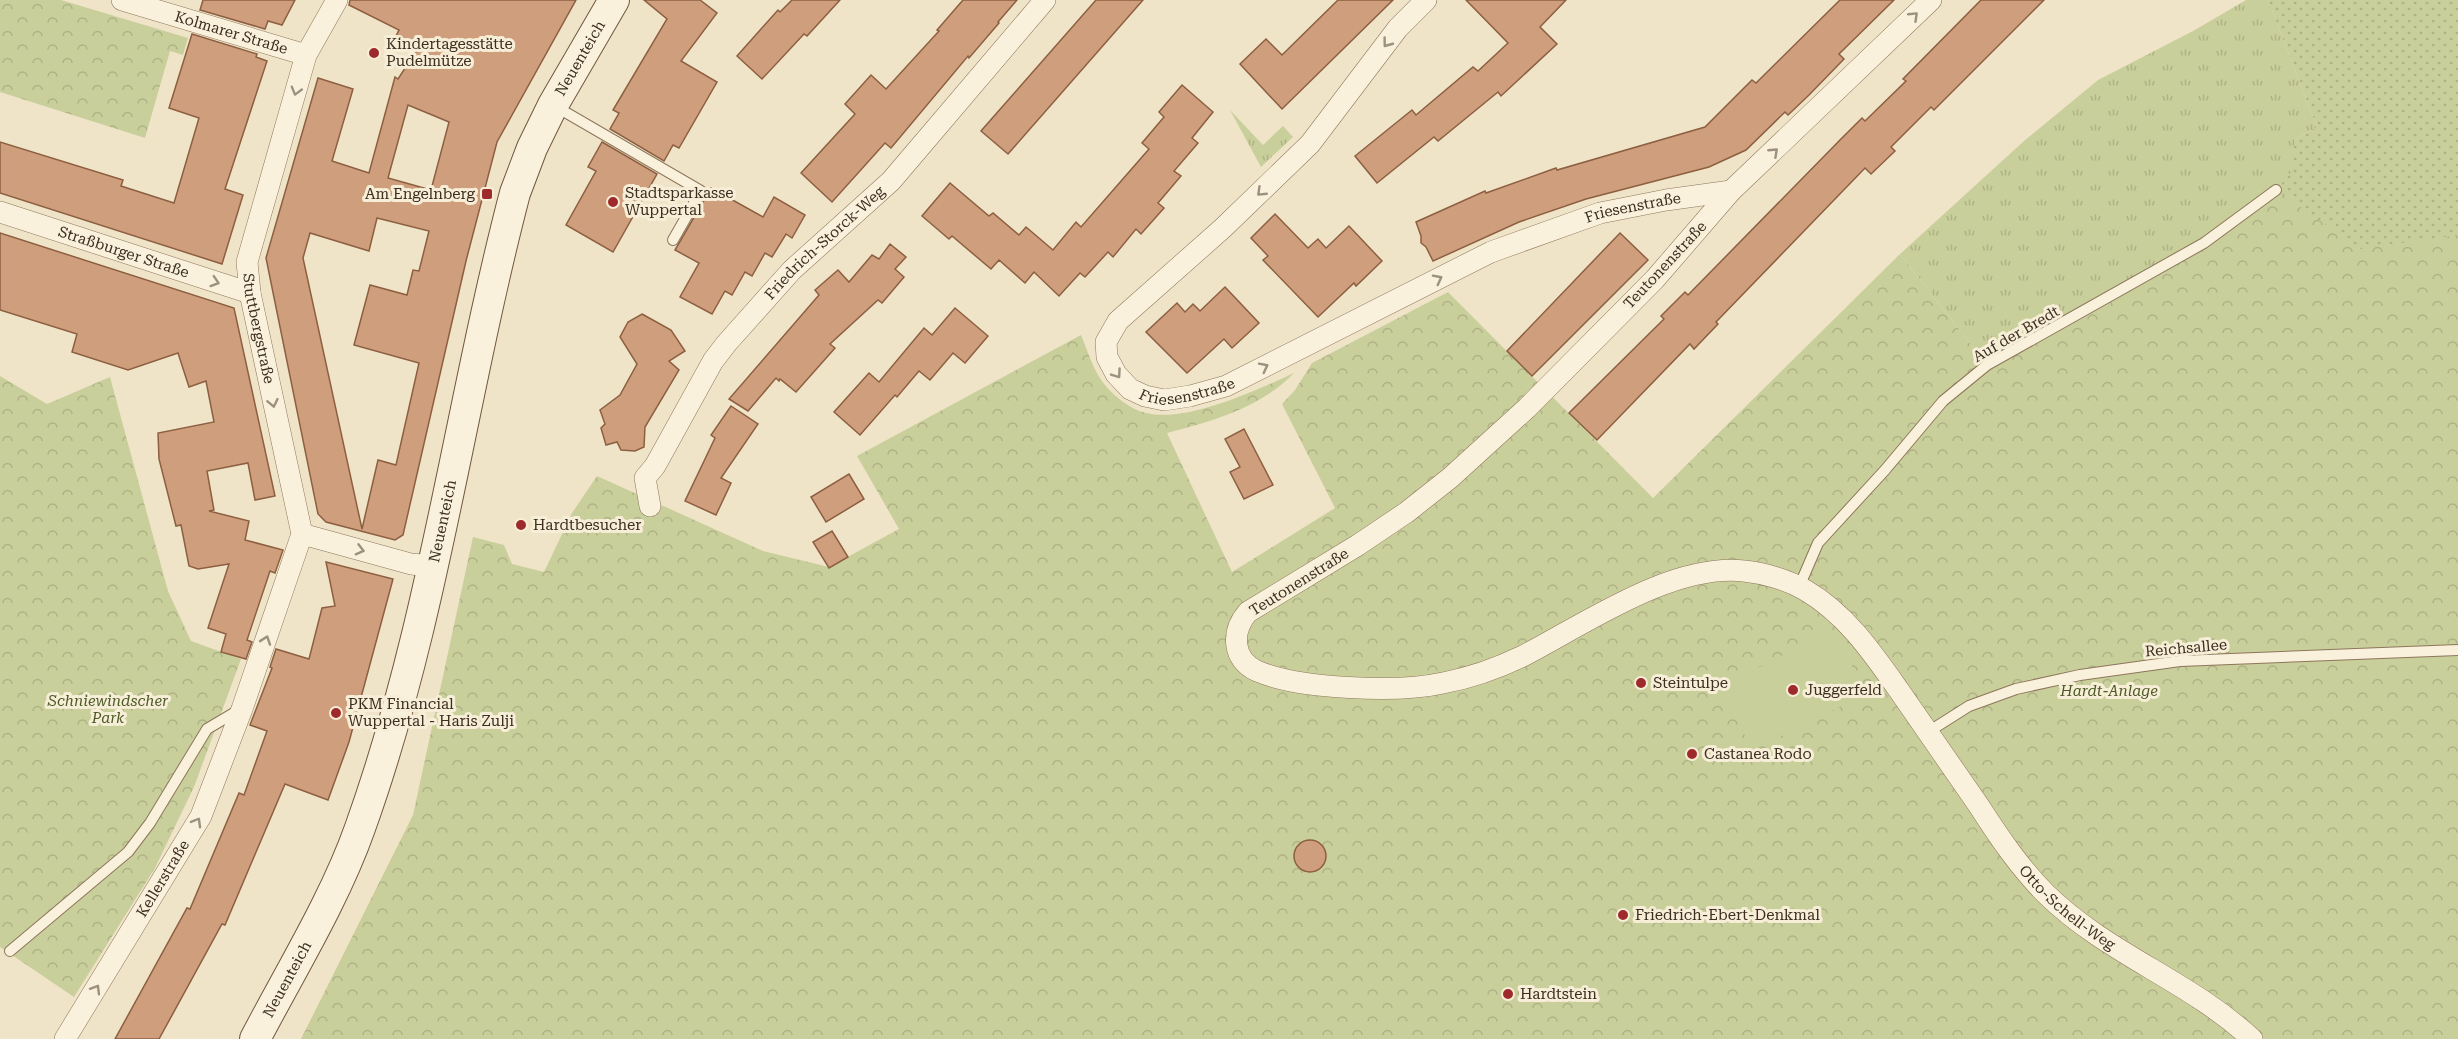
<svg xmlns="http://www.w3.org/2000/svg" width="2458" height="1039" font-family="'Roboto Serif',serif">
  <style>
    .grass { fill: url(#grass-tufts) }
    .forest { fill: url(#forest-crowns) }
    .garden { fill: url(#garden-dots) }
    .pitch { fill: #c9cf9b }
    .building { fill: #cf9f7d; stroke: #8d5f41; stroke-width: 1.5; fill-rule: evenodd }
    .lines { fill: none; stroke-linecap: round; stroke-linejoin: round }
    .lane-casing { stroke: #8d765c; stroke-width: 12 }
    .street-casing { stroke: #8d765c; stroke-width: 22 }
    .secondary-casing { stroke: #6f573f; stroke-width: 32 }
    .lane { stroke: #faf1dc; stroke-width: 10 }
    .street { stroke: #faf1dc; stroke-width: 21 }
    .secondary { stroke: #faf1dc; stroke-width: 30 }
    .oneway { stroke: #9c907e }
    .poi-dot { fill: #9e2a2b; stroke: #f7eed8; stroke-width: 2 }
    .labels { text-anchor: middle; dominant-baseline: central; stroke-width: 6; stroke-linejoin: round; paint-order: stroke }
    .street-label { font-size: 15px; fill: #3d2e20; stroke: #f7eed8 }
    .poi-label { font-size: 15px; fill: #3d2e20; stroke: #f7eed8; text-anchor: start }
    .park-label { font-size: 15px; font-style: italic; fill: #4d5a26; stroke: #f7eed8 }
  </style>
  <defs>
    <pattern id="grass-tufts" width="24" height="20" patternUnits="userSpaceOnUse" patternTransform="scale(1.5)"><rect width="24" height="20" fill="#c9cf9b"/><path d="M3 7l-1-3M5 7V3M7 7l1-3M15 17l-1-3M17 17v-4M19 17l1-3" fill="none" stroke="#aeb285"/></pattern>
    <pattern id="forest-crowns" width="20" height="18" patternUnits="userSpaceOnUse" patternTransform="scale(1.5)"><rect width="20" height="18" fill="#c9cf9b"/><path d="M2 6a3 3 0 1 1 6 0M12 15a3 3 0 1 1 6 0" fill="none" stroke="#aeb285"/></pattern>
    <pattern id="garden-dots" width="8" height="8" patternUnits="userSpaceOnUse" patternTransform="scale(1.5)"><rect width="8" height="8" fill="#c9cf9b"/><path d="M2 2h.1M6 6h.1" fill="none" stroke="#aeb285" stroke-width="1.8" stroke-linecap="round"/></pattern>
  </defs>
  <rect width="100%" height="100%" fill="#f0e4c8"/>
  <g class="grass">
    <path d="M2246,0H2268L2317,127L2294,140V170L2276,190L2204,243L1987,365L1900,254L2024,141L2098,80L2193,31Z"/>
    <path d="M1230,110L1263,145L1283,126L1293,137L1261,167Z"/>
  </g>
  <g class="forest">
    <path d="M0,0H61L188,38L183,55L170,51L145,138L0,92Z"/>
    <path d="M2276,190L2458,227V1039H301L413,815L473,537L504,545L512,564L544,572L572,513L597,476L763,551L829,567L899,529L857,456L1081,335C1088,351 1093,371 1105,385C1115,397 1130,409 1146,413C1187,423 1257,390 1294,373C1262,407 1211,422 1167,433L1232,572L1335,508L1282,404L1295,390L1312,363L1448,292L1653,498L1900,254L1987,365L2204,243Z"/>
    <path d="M0,376L47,404L110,377L168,591L191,641L241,659L194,787L155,868L74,997L0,947Z"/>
  </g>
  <path class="garden" d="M2268,0H2458V235L2361,249L2276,190L2294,169V140L2317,127Z"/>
  <path class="pitch" d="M1834,630L1866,694L1752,750L1721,686Z"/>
  <g class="building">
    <path d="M203,0H295L282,25L268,21L265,29L200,10Z"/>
    <path d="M350,0H576L497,142L466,261L403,535L395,540L326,522L318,514L266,258L318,78L353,89L332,161L369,173L395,77L398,79L419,47L396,36L399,30L349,5ZM408,105L449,122L431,190L388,178ZM377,218L429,231L419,271L413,270L407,295L370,285L354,345L419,363L396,465L378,460L362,529L303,258L310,233L369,251Z"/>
    <path d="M644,0H700L717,13L681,61L717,82L679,148L673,145L664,161L610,129L619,113L613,110L667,19Z"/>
    <path d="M792,0H840L807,36L804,34L762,79L737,56L778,10L780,12Z"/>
    <path d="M963,0H1017L998,22L999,23L969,58L968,56L891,148L885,143L832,202L801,173L855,114L845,104L871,75L886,89L939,31L937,30Z"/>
    <path d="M1096,0H1143L1008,154L981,131Z"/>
    <path d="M1338,0H1393L1282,109L1240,64L1266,39L1282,55Z"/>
    <path d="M1466,0H1566L1540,27L1557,44L1501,96L1498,92L1438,141L1434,137L1377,183L1355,156L1412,110L1416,115L1473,67L1478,71L1508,43Z"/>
    <path d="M1840,0H1894L1839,54L1844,59L1809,95L1788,115L1785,112L1746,150L1709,167L1586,199L1519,222L1433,261L1426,247L1421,243V236L1416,222L1485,191L1486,193L1556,168L1557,170L1705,127L1752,80L1756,83Z"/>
    <path d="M1981,0H2044L1934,110L1931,107L1891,147L1895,151L1871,174L1865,168L1716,322L1718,324L1694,349L1690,344L1597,440L1569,413L1664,319L1661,316L1685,292L1688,295L1839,141L1862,118L1865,121L1906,81L1903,79Z"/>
    <path d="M192,34L257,54L256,57L267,61L225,189L243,195L222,264L0,193V142L123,180L121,186L174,203L199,118L169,108Z"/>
    <path d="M1182,85L1213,112L1192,138L1198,143L1174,171L1181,176L1158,203L1164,208L1141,234L1136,229L1113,257L1108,252L1085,277L1080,273L1059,296L1034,272L1025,283L999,260L991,269L952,236L949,239L922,216L950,183L989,216L993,213L1019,235L1026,227L1053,250L1076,222L1081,227L1149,149L1142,143L1164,117L1159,112Z"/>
    <path d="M602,142L657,174L613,252L566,225L596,171L588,167Z"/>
    <path d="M711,188L763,217L774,197L805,215L792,238L786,234L772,257L765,253L752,276L745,272L732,295L725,291L712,314L680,297L699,263L675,250Z"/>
    <path d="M1275,214L1308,248L1318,239L1326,248L1349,226L1382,261L1356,286L1354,283L1318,317L1263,260L1268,256L1251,238Z"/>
    <path d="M0,233L234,308L275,496L255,500L248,463L207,471L214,510L209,511L249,521L245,540L283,550L275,573L270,571L247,640L252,642L246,659L221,652L226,634L208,628L229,564L198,569L189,566L181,525L176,526L159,459L158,433L214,422L206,381L189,387L178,353L128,370L72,352L77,334L0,310Z"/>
    <path d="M1620,233L1648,260L1532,376L1507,351Z"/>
    <path d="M890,244L906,257L895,269L904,277L882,303L878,300L830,344L835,348L796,392L780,379L779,381L776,378L748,411L729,399L819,295L815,290L838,270L849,282L872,255L879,259Z"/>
    <path d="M1225,287L1259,323L1232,348L1224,339L1187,373L1146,332L1177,303L1185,312L1193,304L1200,311Z"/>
    <path d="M955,308L988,336L965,363L953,353L930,380L919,371L897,397L895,395L860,435L834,412L869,373L879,382L924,328L932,335Z"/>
    <path d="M642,314L671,330L685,351L669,361L679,370L645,427L644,447L635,451L621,450L617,442L606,445L601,428L605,424L600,410L620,395L637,364L620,337L628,322Z"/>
    <path d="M731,406L758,424L721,478L731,483L716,515L685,501L715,438L711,435Z"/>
    <path d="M1244,429L1273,485L1244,499L1230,472L1240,467L1225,439Z"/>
    <path d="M849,474L864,499L826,522L811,497Z"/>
    <path d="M832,531L848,557L829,568L813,542Z"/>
    <path d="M326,562L393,579L349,742L328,800L285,784L225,925L222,924L159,1039H115L187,908L190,909L239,793L244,795L267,731L250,725L272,668L270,667L276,649L309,659L322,608L335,606Z"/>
    <circle cx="1310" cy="856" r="16"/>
  </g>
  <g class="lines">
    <g class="lane-casing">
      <g id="lane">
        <path d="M553,105L701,191L673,240"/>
        <path d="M1799,587L1818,543L1885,470L1943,401L1987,365L2204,243L2276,190"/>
        <path d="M1928,732L1969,706L2016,689L2080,675L2180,661L2458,650"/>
        <path d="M10,951L128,852L150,823L207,729L239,710"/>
      </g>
    </g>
    <g class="street-casing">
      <g id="street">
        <path id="s1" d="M122,0L306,55"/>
        <path id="s2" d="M337,0L306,55L247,262L250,293L302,534L411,564L433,566"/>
        <path id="s3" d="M1426,0L1398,28L1310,144L1223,228L1118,321L1106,342L1107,357L1116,374L1130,389L1145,396L1164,400L1190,396L1226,386L1491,252L1600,213L1666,200L1731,191"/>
        <path id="s4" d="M1931,0L1731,191L1655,279L1527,408L1450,478L1407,512L1358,545L1248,612C1231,631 1232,660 1257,671C1299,689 1398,693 1443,683C1470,678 1498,668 1523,656C1585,624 1672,563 1744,571C1764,573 1788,580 1805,590C1845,613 1872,652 1898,689C1925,728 1952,767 1979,806C1999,837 2020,868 2046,894C2107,954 2190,981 2252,1039"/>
        <path id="s5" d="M0,212L250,293"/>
        <path id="s6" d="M650,506L645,478L655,466L713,361L726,344L792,270L891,181L1045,0"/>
        <path id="s7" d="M65,1039L201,816L242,709L302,534"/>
      </g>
    </g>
    <g class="secondary-casing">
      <g id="secondary">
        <path id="s8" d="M255,1039C290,972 335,899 360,828C434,622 460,403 515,193L532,148L553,105L614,0"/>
      </g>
    </g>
    <use href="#lane" class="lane"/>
    <use href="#street" class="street"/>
    <use href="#secondary" class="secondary"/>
  </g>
  <defs><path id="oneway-chevron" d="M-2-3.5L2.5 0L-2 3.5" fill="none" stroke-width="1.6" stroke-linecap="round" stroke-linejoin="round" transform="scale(1.5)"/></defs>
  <g class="oneway">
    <use href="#oneway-chevron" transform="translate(1914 16) rotate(-44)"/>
    <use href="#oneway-chevron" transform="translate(1387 43) rotate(127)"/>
    <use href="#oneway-chevron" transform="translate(296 91) rotate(106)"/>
    <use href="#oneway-chevron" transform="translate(1774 152) rotate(-43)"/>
    <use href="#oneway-chevron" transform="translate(1261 192) rotate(136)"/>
    <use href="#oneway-chevron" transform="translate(1438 279) rotate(-27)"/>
    <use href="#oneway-chevron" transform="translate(215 282) rotate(18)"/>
    <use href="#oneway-chevron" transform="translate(1264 367) rotate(-27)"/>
    <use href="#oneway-chevron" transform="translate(1117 374) rotate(55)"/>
    <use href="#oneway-chevron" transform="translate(273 403) rotate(78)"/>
    <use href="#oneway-chevron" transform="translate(360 550) rotate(15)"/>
    <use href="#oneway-chevron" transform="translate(266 640) rotate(-71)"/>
    <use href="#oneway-chevron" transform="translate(197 822) rotate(-60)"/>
    <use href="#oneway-chevron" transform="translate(96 989) rotate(-59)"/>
  </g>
  <g class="poi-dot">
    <circle cx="374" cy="53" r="6"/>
    <rect x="481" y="188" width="12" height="12" rx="3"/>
    <circle cx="613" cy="202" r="6"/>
    <circle cx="521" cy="525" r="6"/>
    <circle cx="1641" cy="683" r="6"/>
    <circle cx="1793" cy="690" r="6"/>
    <circle cx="336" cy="713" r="6"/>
    <circle cx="1692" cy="754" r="6"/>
    <circle cx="1623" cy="915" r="6"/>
    <circle cx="1508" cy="994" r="6"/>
  </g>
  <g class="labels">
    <g class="street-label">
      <text stroke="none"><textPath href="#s1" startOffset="114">Kolmarer Straße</textPath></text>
      <text stroke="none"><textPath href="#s8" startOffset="1040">Neuenteich</textPath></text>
      <text stroke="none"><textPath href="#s3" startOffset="1071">Friesenstraße</textPath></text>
      <text stroke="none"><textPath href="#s6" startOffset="327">Friedrich-Storck-Weg</textPath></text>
      <text stroke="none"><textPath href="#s5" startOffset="130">Straßburger Straße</textPath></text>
      <text transform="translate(1665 265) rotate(-47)">Teutonenstraße</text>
      <text stroke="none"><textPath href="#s2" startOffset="346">Stuttbergstraße</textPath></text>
      <text transform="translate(2016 334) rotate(-30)">Auf der Bredt</text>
      <text stroke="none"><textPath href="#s3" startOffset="585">Friesenstraße</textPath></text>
      <text stroke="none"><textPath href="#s8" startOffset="554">Neuenteich</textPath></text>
      <text transform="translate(1299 582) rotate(-32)">Teutonenstraße</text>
      <text transform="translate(2186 648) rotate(-5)">Reichsallee</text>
      <text stroke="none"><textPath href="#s7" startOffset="188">Kellerstraße</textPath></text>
      <text stroke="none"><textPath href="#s4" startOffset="1984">Otto-Schell-Weg</textPath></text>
      <text stroke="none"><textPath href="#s8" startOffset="68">Neuenteich</textPath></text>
    </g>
    <g class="poi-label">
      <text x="386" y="44">Kindertagesstätte<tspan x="386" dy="17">Pudelmütze</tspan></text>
      <text x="625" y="193">Stadtsparkasse<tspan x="625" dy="17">Wuppertal</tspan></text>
      <text x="475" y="194" text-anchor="end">Am Engelnberg</text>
      <text x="533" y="525">Hardtbesucher</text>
      <text x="1653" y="683">Steintulpe</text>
      <text x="1805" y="690">Juggerfeld</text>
      <text x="348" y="704">PKM Financial<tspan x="348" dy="17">Wuppertal - Haris Zulji</tspan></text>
      <text x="1704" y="754">Castanea Rodo</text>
      <text x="1635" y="915">Friedrich-Ebert-Denkmal</text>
      <text x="1520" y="994">Hardtstein</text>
    </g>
    <g class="park-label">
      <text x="2109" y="691">Hardt-Anlage</text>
      <text x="108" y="701">Schniewindscher<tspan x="108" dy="17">Park</tspan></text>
    </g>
  </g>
</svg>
